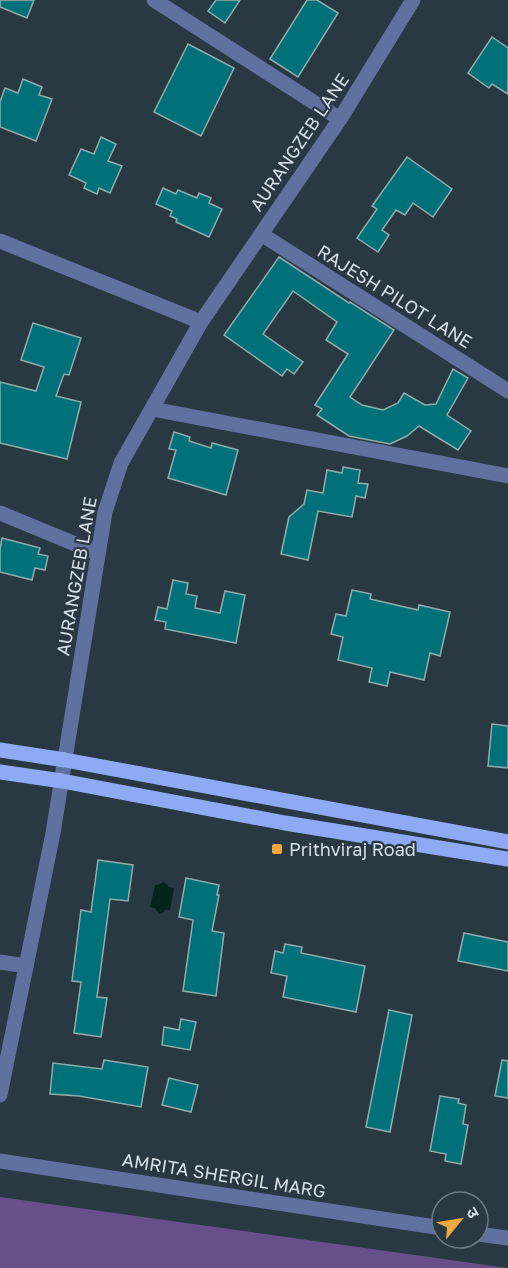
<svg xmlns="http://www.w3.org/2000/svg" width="508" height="1268" font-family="'Golos Text','Noto Sans Devanagari',sans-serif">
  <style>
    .green { fill: #675089 }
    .water { fill: #03241b }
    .building { fill: #007179; stroke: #92abad; stroke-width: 1.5 }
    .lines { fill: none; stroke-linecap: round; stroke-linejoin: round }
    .minor { stroke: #60709f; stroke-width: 15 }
    .major { stroke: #8faaf5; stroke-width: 15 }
    .poi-dot { fill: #efa73e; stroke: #283943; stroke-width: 2 }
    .labels { text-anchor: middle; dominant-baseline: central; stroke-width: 4.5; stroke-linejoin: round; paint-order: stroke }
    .street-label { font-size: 18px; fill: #d4dee5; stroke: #283943 }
    .poi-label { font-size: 18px; fill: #d4dee5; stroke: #283943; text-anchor: start }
  </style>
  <rect width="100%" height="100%" fill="#283943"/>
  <path class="green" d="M0,1197L508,1268H0Z"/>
  <path class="water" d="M164,882L169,887L174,888L170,910H165L163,913L159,914L155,908L150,907L155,885H158Z"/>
  <g class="building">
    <path d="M0,0H34L27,18L0,7Z"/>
    <path d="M216,0H240L225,23L208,11Z"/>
    <path d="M307,0H317L338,13L298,77L270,59Z"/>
    <path d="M492,37L508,48V94L492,84L489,88L468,73Z"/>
    <path d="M188,44L234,68L201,136L154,112Z"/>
    <path d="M23,79L42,87L39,95L52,99L36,141L0,127V102L5,88L18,93Z"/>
    <path d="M101,137L116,144L108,161L122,166L110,193L99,188L97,194L84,188L86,183L69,175L81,149L94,154Z"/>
    <path d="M407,157L452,189L433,217L413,203L405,215L396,210L382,230L389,235L378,252L357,238L377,209L372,206Z"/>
    <path d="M163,188L176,194L178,190L197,198L199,193L211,198L209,203L222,209L209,237L176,222L177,219L170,216L172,211L156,204Z"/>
    <path d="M279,257L349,303L350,302L394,330L350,397L362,405L383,410L398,403L404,393L425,405L436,404L453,369L468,378L447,415L471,431L458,450L419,426L407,436L390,444L349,436L317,415L322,409L315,405L348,354L326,340L337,322L293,291L263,334L303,362L294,374L287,369L282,376L224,335Z"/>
    <path d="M33,323L81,338L69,375L64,374L56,396L81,402L67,459L0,443V382L36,391L44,367L21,360Z"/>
    <path d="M174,432L190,437L189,441L211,448L212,443L238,450L226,495L168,478L176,450L169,449Z"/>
    <path d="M343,467L360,470L358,483L368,484L365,498L356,496L352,517L318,511L308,560L281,554L289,517L304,504L307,490L323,493L327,470L342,473Z"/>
    <path d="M2,538L40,548L38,554L48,556L45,570L35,568L32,580L0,572V549Z"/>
    <path d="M173,580L188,583L186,594L197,596L195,608L220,613L225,591L245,595L236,643L165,629L166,622L155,620L158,607L167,609Z"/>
    <path d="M352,590L371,594L370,599L418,610L419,605L450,612L440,656L430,653L424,680L390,672L387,686L369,682L372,668L338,660L343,637L331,634L336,614L346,616Z"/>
    <path d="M492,724L508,726V768L488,766Z"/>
    <path d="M98,860L133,865L128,901L110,899L97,997L107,998L101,1037L74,1033L81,982L72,981L81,910L91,912Z"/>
    <path d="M186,878L219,885L217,895H219L212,931L224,933L216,996L183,991L193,920L179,917Z"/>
    <path d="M464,933L508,942V971L458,961Z"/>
    <path d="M285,944L302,947L301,953L365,966L356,1012L283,997L287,976L271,973L275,951L283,953Z"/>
    <path d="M389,1010L412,1015L390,1132L366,1127Z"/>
    <path d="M181,1019L196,1022L190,1050L162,1045L164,1027L179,1030Z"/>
    <path d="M104,1060L148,1067L141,1107L79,1096L50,1094L53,1063L102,1069Z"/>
    <path d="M502,1060L508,1061V1098L495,1096Z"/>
    <path d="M169,1078L198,1085L191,1112L162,1105Z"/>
    <path d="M440,1096L459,1099L458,1103L466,1105L463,1124L468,1125L461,1164L445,1161L446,1154L430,1151Z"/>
  </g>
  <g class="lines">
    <g class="minor">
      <path d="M154,0L340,119"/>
      <path d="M261,234L508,391"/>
      <path d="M0,241L201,322"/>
      <path d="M152,409L508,476"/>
      <path d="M0,513L97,553"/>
      <path d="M0,962L26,966"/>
      <path d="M0,1095L53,833L105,512L121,463L201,322L340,119L413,0"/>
      <path d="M0,1161L442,1228"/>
      <path d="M478,1234L508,1238"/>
    </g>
    <g class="major">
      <path d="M0,750L65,760L508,842"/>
      <path d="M0,772L62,781L285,823L508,859"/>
    </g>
  </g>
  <rect class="poi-dot" x="271" y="843" width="12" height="12" rx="3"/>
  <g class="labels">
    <g class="street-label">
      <text transform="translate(299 142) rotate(-56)">AURANGZEB LANE</text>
      <text transform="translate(395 296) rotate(32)">RAJESH PILOT LANE</text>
      <text transform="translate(76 576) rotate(-80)">AURANGZEB LANE</text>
      <text transform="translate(224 1175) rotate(9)">AMRITA SHERGIL MARG</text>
    </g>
    <g class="poi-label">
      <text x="289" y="849">Prithviraj Road</text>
    </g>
  </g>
  <g transform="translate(460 1220) rotate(60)"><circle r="28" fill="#283943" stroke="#6d7b84" stroke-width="1.5"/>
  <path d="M0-4.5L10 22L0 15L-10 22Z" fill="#efa73e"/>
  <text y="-9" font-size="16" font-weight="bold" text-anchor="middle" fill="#d4dee5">उ</text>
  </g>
</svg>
